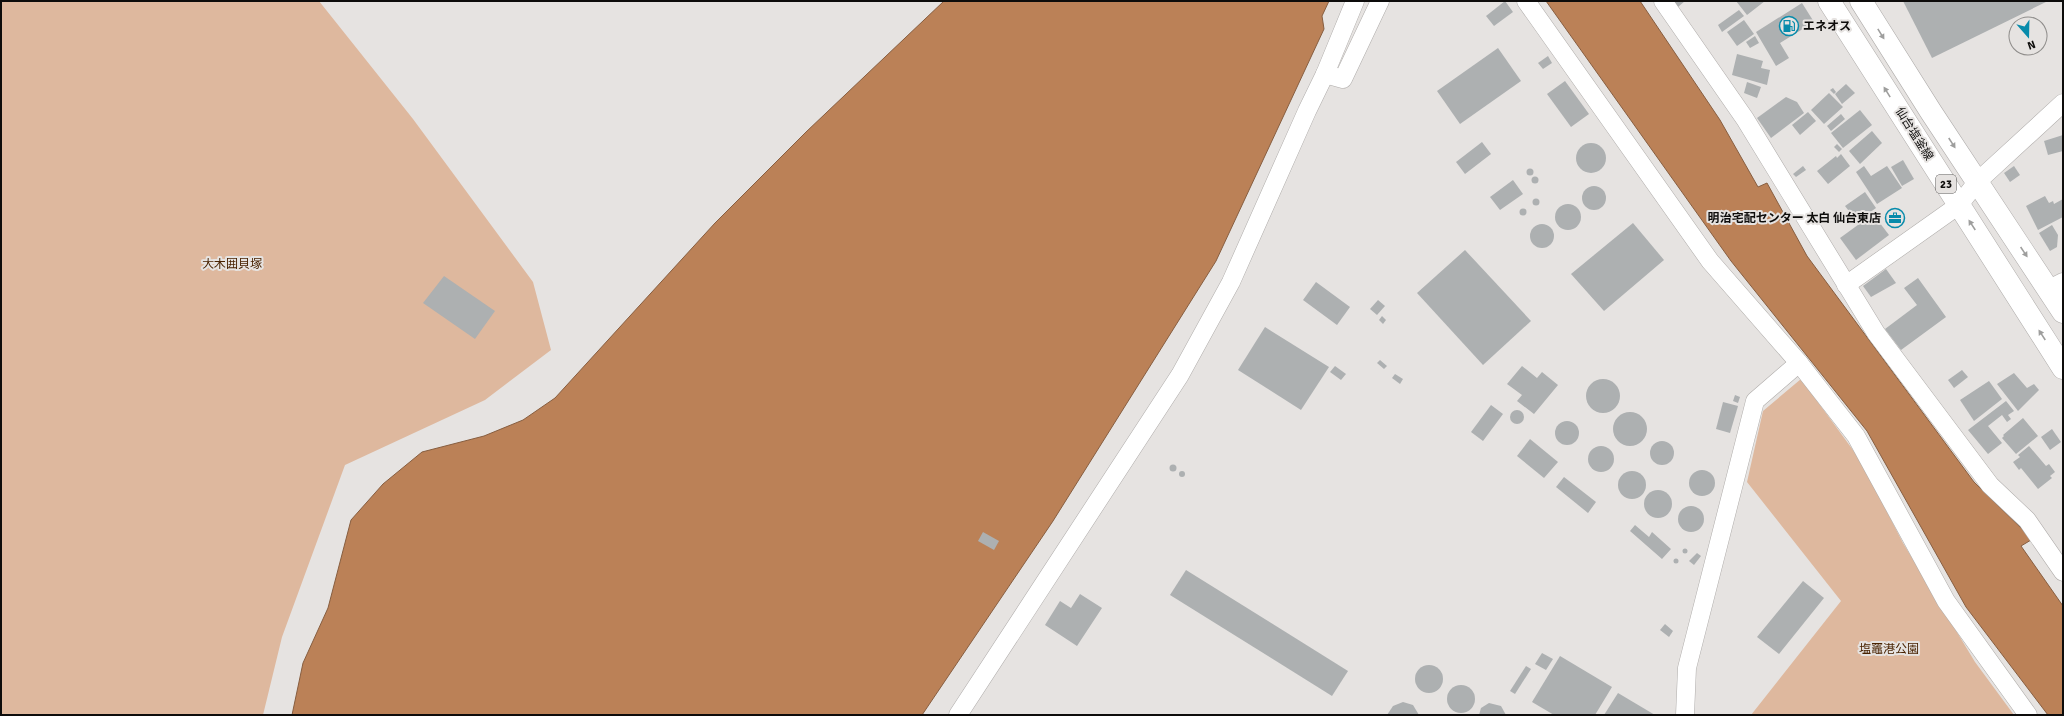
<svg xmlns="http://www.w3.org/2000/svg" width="2064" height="716" font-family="Signika,'Noto Sans JP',sans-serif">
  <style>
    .green { fill: #deb89e }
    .water { fill: #bb8157; stroke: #875e40 }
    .building { fill: #adb0b1 }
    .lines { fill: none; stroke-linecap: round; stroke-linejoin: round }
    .minor-casing { stroke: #afacaa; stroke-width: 19 }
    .major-casing { stroke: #afacaa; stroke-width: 23 }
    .minor { stroke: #fff; stroke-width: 18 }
    .major { stroke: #fff; stroke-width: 22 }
    .oneway { fill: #9e9e9d }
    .labels { text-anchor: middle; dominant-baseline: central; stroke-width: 4; stroke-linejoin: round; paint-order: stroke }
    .shield { fill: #e6e3e1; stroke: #4e4c4b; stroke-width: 1 }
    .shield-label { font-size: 11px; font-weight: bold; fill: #0d0c0b }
    .poi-label { font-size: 12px; font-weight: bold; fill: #0d0c0b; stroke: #e6e3e1; text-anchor: start }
    .street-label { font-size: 12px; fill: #0d0c0b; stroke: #e6e3e1 }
    .park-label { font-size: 12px; fill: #482200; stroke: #e6e3e1 }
  </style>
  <rect width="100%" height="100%" fill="#e6e3e1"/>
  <g class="green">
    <path d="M1,1H319L413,119L533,282L551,350L485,400L345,465L282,637L263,715H1Z"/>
    <path d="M1801,379L1861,461L1903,543L1975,662L2014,715H1751L1841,601L1747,482L1763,411Z"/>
  </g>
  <g class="water">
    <path d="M944,1H1329L1322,16L1324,29L1216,261L1053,521L922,715H292L303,663L328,608L351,520L383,484L422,452L484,436L523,420L555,398L715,223L806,132Z"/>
    <path d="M1546,1H1640L1720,120L1758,187L1767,183L1807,256L1974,482L2022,529L2031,540L2021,546L2063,606V715H2048L1966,607L1867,431L1731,261Z"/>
  </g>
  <g class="building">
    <path d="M1505,1L1513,12L1494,26L1486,16Z"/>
    <path d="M1672,1H1685L1678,7Z"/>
    <path d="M1736,1H1765L1747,15Z"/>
    <path d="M1903,1H2048L1932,58Z"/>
    <path d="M1802,3L1814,22L1780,43L1789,58L1776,66L1756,32Z"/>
    <path d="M1739,10L1744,16L1722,32L1718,25Z"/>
    <path d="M1744,20L1754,34L1737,46L1727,32Z"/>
    <path d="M1755,36L1759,43L1750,48L1746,42Z"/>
    <path d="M1498,48L1521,81L1460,124L1437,91Z"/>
    <path d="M1737,54L1763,61L1761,68L1770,70L1767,85L1732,75Z"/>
    <path d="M1548,56L1552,63L1543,69L1538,63Z"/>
    <path d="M1565,81L1589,114L1571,127L1547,94Z"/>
    <path d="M1747,82L1761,87L1757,98L1744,93Z"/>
    <path d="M1846,84L1855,93L1842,104L1835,94Z"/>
    <path d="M1833,88L1836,92L1834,94L1830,90Z"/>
    <path d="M1829,93L1843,107L1824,124L1811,110Z"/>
    <path d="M1786,97L1797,102L1804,113L1771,138L1757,118Z"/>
    <path d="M1860,110L1872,125L1843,148L1831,133Z"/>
    <path d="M1808,112L1816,121L1800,135L1792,125Z"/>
    <path d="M1841,114L1845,119L1831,131L1827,126Z"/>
    <path d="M1872,131L1882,143L1860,164L1849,151Z"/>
    <path d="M2063,135V151L2048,155L2044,141Z"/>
    <path d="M1482,142L1491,154L1465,174L1456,162Z"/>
    <circle cx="1591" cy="158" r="15"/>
    <path d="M1837,144L1842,149L1839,152L1834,147Z"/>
    <path d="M1841,154L1850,166L1828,184L1817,171L1836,156L1837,158Z"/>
    <path d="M1903,160L1914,179L1902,186L1891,167Z"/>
    <path d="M1803,166L1806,170L1796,177L1793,174Z"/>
    <path d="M1864,166L1871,176L1887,166L1902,188L1877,204L1856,172Z"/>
    <path d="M2014,166L2020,175L2010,182L2004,173Z"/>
    <circle cx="1530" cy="172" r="3.5"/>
    <circle cx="1535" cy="180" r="3.5"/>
    <path d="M1513,180L1523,194L1500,210L1490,197Z"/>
    <circle cx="1594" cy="198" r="12"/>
    <path d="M1865,192L1876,208L1859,220L1854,213L1852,215L1845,206Z"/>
    <path d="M2045,196L2049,203L2053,201L2054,204L2063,199V217L2038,230L2026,206Z"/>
    <circle cx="1536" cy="202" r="3.5"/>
    <circle cx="1568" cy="217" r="13"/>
    <circle cx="1523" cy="212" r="3.5"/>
    <path d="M1873,214L1889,235L1856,260L1840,238Z"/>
    <path d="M1633,223L1664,260L1604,311L1571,274Z"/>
    <circle cx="1542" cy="236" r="12"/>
    <path d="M2052,225L2058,235L2057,247L2050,251L2039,233Z"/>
    <path d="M1465,250L1531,321L1483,365L1417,293Z"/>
    <path d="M1886,269L1896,283L1871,297L1863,286Z"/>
    <path d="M444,276L495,311L475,339L423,303Z"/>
    <path d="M1918,278L1946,317L1901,350L1885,329L1917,305L1904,288Z"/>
    <path d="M1316,282L1350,307L1337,325L1303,300Z"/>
    <path d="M1378,300L1385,306L1377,315L1370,309Z"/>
    <path d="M1382,316L1386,320L1383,324L1379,320Z"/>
    <path d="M1265,327L1329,367L1301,410L1238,370Z"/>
    <path d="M1380,360L1387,366L1384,369L1377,363Z"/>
    <path d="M1335,366L1346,374L1341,380L1330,372Z"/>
    <path d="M1522,366L1537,378L1542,372L1558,385L1534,414L1517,401L1522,395L1507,384Z"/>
    <path d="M1962,370L1968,377L1954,388L1948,380Z"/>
    <path d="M2014,373L2027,388L2034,384L2039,390L2018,411L1997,384Z"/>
    <path d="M1395,374L1403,379L1400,384L1392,378Z"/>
    <circle cx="1603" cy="396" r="17"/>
    <path d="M1989,381L2002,399L1974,421L1960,400Z"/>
    <path d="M1735,395L1740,397L1738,403L1733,401Z"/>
    <path d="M2006,401L2014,411L2008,415L2011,419L2007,422L2002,415L1988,426L2002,443L1988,454L1968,430Z"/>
    <path d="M1723,402L1738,406L1730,433L1716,429Z"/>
    <path d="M1491,405L1503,414L1483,441L1471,432Z"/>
    <circle cx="1517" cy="417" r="7"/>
    <circle cx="1630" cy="429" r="17"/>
    <path d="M2023,418L2038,436L2016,454L2002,438L2004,436L2003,435Z"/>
    <circle cx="1567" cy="433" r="12"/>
    <path d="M2052,429L2061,442L2050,450L2041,437Z"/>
    <path d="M1530,439L1558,462L1544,478L1517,456Z"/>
    <circle cx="1662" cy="453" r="12"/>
    <circle cx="1601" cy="459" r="13"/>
    <path d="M2029,446L2046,466L2049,464L2055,472L2050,476L2052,478L2038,489L2021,468L2019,470L2013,462L2020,457L2018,455Z"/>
    <circle cx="1173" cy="468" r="3.5"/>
    <circle cx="1702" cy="483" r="13"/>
    <circle cx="1182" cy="474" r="3"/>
    <circle cx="1632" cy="485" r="14"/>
    <path d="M1564,477L1596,502L1588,513L1556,487Z"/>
    <circle cx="1658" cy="504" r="14"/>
    <circle cx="1691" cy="519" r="13"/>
    <path d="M1635,525L1649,537L1652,532L1671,549L1662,559L1630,531Z"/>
    <path d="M983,532L999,541L994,550L978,541Z"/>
    <circle cx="1685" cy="551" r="2.5"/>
    <path d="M1697,553L1701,556L1694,565L1689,561Z"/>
    <circle cx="1676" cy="561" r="2.5"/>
    <path d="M1186,570L1348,671L1332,696L1170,595Z"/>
    <path d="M1803,581L1824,598L1779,654L1757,637Z"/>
    <path d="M1080,594L1102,608L1077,646L1045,625L1060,601L1071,608Z"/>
    <path d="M1665,624L1673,631L1669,637L1660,630Z"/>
    <path d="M1542,653L1553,659L1546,670L1535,664Z"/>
    <path d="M1560,656L1612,687L1595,715H1554L1532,702Z"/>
    <circle cx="1429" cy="679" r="14"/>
    <path d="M1526,666L1531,669L1515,694L1510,691Z"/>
    <circle cx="1461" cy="699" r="14"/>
    <path d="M1618,693L1655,715H1604Z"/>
    <path d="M1403,702L1413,705L1419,715H1387L1393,706Z"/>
    <path d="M1489,703L1501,706L1506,715H1479L1481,708Z"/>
  </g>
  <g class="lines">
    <g class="minor-casing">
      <g id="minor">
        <path d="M1526,1L1710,261L1799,363L1856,436L1946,601L2028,715"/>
        <path d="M1663,1L1745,119L1876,333L1990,485L2027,520L2063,572"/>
        <path d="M1325,74L1343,79L1380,1"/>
        <path d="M1846,285L1959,205L1977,182L2063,103"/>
        <path d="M2049,289L2063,282"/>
        <path d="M958,715L1180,375L1231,282L1307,111L1325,74L1355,1"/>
        <path d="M1685,715L1687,668L1755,401L1799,363"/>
      </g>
    </g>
    <g class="major-casing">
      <g id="major">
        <path d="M1829,1L2063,368"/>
        <path d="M1861,1L1931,112L2063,312"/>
      </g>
    </g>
    <use href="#minor" class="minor"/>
    <use href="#major" class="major"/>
  </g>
  <defs><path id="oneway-solid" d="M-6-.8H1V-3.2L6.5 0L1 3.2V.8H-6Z"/></defs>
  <g class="oneway">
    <use href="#oneway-solid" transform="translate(1881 34) rotate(58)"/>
    <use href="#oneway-solid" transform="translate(1887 92) rotate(-122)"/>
    <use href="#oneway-solid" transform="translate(1952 143) rotate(57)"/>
    <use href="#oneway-solid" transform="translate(1972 225) rotate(-123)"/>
    <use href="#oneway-solid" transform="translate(2024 252) rotate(56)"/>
    <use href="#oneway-solid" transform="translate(2042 335) rotate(-123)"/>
  </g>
  <defs>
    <g id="fuel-ring" transform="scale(1)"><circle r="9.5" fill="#e6e3e1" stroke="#078bab" stroke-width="1.5"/><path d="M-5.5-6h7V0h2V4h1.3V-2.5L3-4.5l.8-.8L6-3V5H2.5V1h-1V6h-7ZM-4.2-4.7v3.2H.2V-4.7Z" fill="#078bab"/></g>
    <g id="office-ring" transform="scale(1)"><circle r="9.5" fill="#e6e3e1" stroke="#078bab" stroke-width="1.5"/><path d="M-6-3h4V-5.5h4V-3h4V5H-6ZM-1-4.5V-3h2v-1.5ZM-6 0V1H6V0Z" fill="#078bab"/></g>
  </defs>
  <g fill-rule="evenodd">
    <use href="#fuel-ring" x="1789" y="26"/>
    <use href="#office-ring" x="1895" y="218"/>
  </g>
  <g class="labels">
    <rect class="shield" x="1936" y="175" width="20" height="18" rx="3"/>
    <g class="shield-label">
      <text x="1946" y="184">23</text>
    </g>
    <g class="poi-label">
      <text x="1803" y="26">エネオス</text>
      <text x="1881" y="218" text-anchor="end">明治宅配センター 太白 仙台東店</text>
    </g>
    <g class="street-label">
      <text transform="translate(1914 134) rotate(58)">仙台塩釜線</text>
    </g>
    <g class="park-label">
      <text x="232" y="264">大木囲貝塚</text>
      <text x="1889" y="649">塩竈港公園</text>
    </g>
  </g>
  <rect width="2064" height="716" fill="none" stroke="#0d0c0b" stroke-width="4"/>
  <g transform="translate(2028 36) rotate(160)"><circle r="19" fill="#e6e3e1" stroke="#8f8d8b"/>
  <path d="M0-3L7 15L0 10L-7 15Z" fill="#078bab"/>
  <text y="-6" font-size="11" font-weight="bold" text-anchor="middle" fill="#0d0c0b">N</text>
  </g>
</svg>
